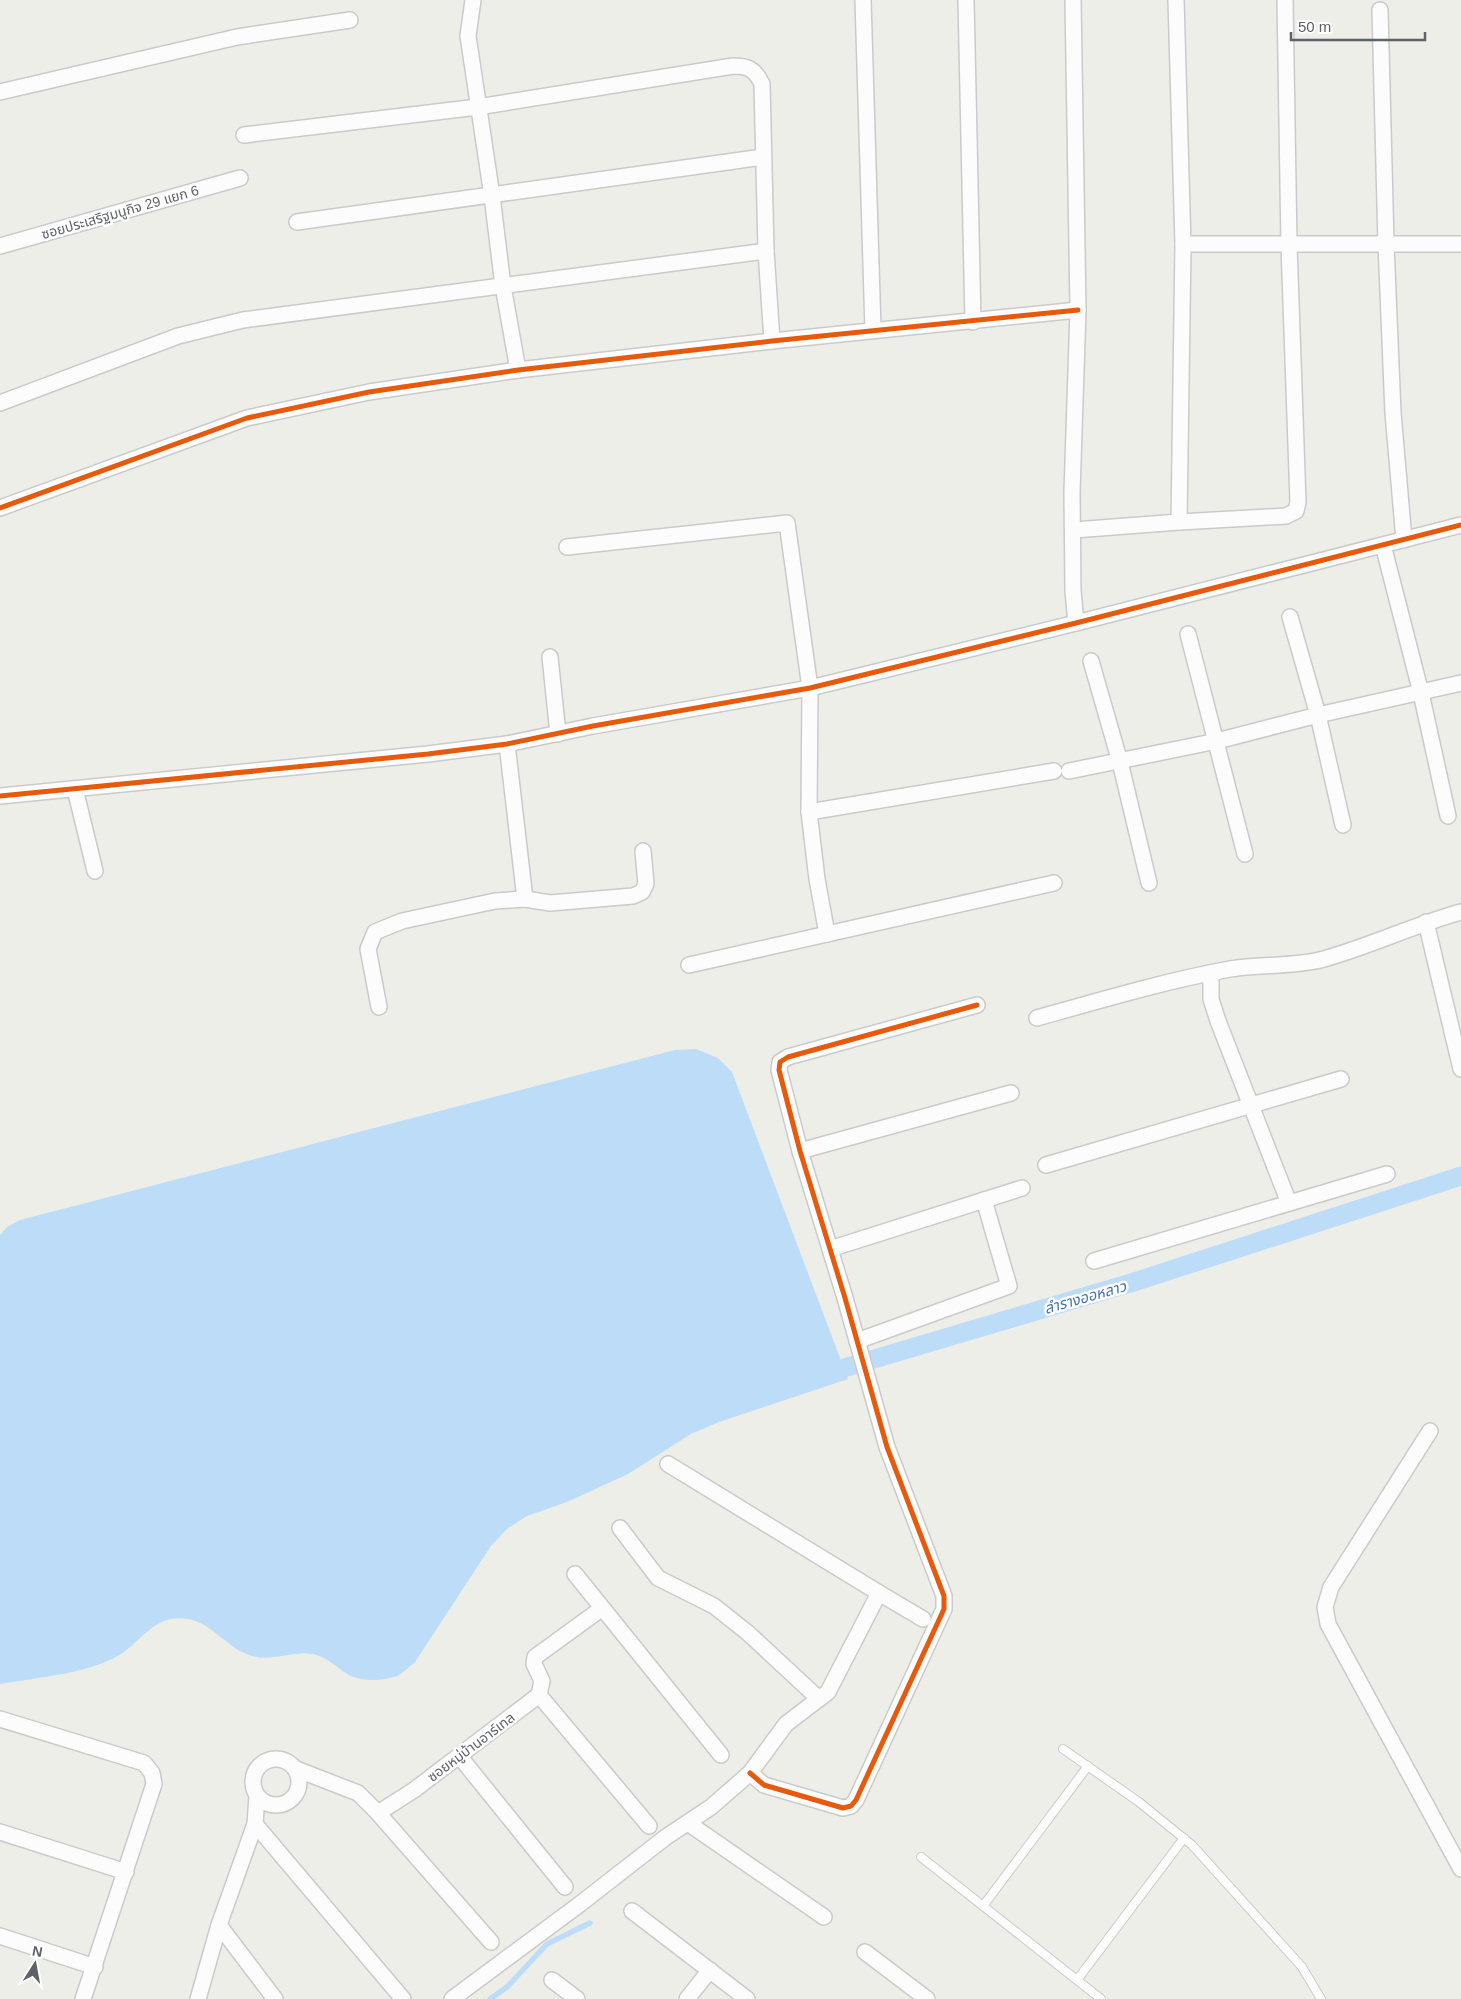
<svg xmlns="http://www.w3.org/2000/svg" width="1461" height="1999" font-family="Helvetica,'Noto Sans Thai',sans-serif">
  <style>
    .water { fill: #bddcf8 }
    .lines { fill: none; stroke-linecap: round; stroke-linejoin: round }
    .stream { stroke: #bddcf8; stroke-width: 5.5 }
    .canal { stroke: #bddcf8; stroke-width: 19 }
    .lane-casing { stroke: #cacaca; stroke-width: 10 }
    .street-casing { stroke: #cacaca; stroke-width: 18 }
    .lane { stroke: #fcfcfc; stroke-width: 8 }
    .street { stroke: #fcfcfc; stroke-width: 15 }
    .cycleway-casing { stroke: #fff; stroke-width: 8 }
    .cycleway { stroke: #e8590c; stroke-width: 5 }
    .labels { text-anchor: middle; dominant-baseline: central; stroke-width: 5; stroke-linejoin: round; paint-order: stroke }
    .street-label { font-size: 14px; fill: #5e6267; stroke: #fff }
    .water-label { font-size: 15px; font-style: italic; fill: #4373b3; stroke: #fff }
  </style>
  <rect width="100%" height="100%" fill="#eeeee9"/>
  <path class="water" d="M696,1049L718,1058L732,1072L848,1379L719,1422L691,1434L628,1474L567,1502L527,1516L507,1529L491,1546L415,1662C410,1666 403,1673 397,1676C382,1681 363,1682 349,1675C337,1668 327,1657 313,1654C293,1650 270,1663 249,1655C227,1648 212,1623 188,1619C152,1613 142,1644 114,1658C83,1674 35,1678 0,1684V1235L7,1227L20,1220L675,1050Z"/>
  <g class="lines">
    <path class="stream" d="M490,1999L507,1987L547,1944L590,1923"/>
    <path class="canal" d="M820,1375L1134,1282L1461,1176"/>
    <g class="lane-casing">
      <g id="lane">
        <path d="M1063,1749L1139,1802L1192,1845L1302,1967L1321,1999"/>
        <path d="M921,1857L1101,1999"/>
        <path d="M983,1906L1088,1766"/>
        <path d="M1077,1980L1184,1838"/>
      </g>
    </g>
    <g class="street-casing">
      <g id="street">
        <path d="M473,0L468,36L492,196L503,286L518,370"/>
        <path d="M863,0L873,330"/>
        <path d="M966,0L973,322"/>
        <path d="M1073,0L1078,310L1072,492L1073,591L1076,623"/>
        <path d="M1176,0L1183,244L1179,522"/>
        <path d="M1380,10L1386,244L1393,413L1404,540"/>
        <path d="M0,92L237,37L350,20"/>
        <path d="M244,135L478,107L733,66C748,66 755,69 762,84L766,251L772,341"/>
        <path d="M297,222L763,157"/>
        <path d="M1183,244H1461"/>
        <path d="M0,246L240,178"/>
        <path d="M0,403L178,336L243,320L766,251"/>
        <path d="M0,508L247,418L369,392L518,370L772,341L1078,310"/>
        <path d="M1074,530L1179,522L1286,516L1296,511L1298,502L1289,245L1285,0"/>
        <path d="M1383,545L1421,693L1448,816"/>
        <path d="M567,547L787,523L810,688L809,812L817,879L827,934"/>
        <path d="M1290,617L1318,715L1343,825"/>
        <path d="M1188,634L1245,854"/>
        <path d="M550,657L558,734"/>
        <path d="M1091,661L1120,762L1149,883"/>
        <path d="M507,744L525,899"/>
        <path d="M1069,771L1217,741L1318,715L1461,683"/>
        <path d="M75,789L95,871"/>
        <path d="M0,796L428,754L507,744L593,726L810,688L1076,623L1461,525"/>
        <path d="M809,812L1054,771"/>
        <path d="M1426,922L1461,1069"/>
        <path d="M689,965L1054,883"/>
        <path d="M1211,973V999L1218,1021L1289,1203"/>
        <path d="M379,1007L368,949L375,932L402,921L495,901L525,899L550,903L633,896L642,892L646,884L643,851"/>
        <path d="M1037,1018C1101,1000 1165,981 1230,969C1260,964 1294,967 1324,959C1370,946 1414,925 1461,912"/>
        <path d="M800,1151L1011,1093"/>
        <path d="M1046,1165L1341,1079"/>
        <path d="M830,1249L1022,1188"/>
        <path d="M1094,1261L1387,1174"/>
        <path d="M857,1341L1009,1286L984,1200"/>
        <path d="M1430,1431L1331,1587L1325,1607L1328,1624L1461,1869"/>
        <path d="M620,1528L658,1578L714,1606L748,1633L819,1699"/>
        <path d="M575,1574L721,1755"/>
        <path d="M879,1593L923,1619"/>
        <path d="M539,1695L649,1826"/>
        <path d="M0,1719L144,1763L152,1773L154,1784L83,1999"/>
        <path d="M460,1757L565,1887"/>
        <circle cx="276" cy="1782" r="23"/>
        <path d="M296,1769L358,1793L378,1813L414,1790L539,1695L542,1681L534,1664L535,1657L601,1609"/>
        <path d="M750,1773L764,1785L843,1808L851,1806L856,1800L944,1609V1596L887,1447L845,1298L800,1151L779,1070L780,1062L788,1057L977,1005"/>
        <path d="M378,1813L491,1942"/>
        <path d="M688,1823L824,1917"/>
        <path d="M255,1824L403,1999"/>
        <path d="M0,1832L126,1872"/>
        <path d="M632,1911L747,1999"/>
        <path d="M219,1925L275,1999"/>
        <path d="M0,1936L95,1967"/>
        <path d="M865,1952L927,1999"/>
        <path d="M552,1980L577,1999"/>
        <path d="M198,1999L219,1925L255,1824L257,1796"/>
        <path d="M452,1999L580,1904L666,1837L711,1807L750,1773L786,1724L828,1692L879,1593L668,1464"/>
        <path d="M687,1999L710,1970"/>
      </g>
    </g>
    <use href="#lane" class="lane"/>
    <use href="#street" class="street"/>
    <g class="cycleway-casing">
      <g id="cycleway">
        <path d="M0,508L247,418L369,392L518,370L772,341L1078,310"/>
        <path d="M0,796L428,754L507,744L593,726L810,688L1076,623L1461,525"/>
        <path d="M750,1773L764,1785L843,1808L851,1806L856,1800L944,1609V1596L887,1447L845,1298L800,1151L779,1070L780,1062L788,1057L977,1005"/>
      </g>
    </g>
    <use href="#cycleway" class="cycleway"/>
  </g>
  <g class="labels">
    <g class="street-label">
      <text transform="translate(120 212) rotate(-16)">ซอยประเสริฐมนูกิจ 29 แยก 6</text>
      <text transform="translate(471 1747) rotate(-37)">ซอยหมู่บ้านอาร์เทล</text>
    </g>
    <g class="water-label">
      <text transform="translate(1085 1297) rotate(-16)">ลำรางออหลาว</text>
    </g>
  </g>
  <g transform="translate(35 1964) rotate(11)" stroke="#ffffff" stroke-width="4" paint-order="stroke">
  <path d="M0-4L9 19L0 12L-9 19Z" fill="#5e6267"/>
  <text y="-8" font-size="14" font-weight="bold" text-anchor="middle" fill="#5e6267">N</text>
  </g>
  <path d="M1291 32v8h134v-8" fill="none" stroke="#5e6267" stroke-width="2.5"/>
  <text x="1298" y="32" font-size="15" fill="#5e6267" stroke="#ffffff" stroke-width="4" paint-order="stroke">50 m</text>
</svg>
